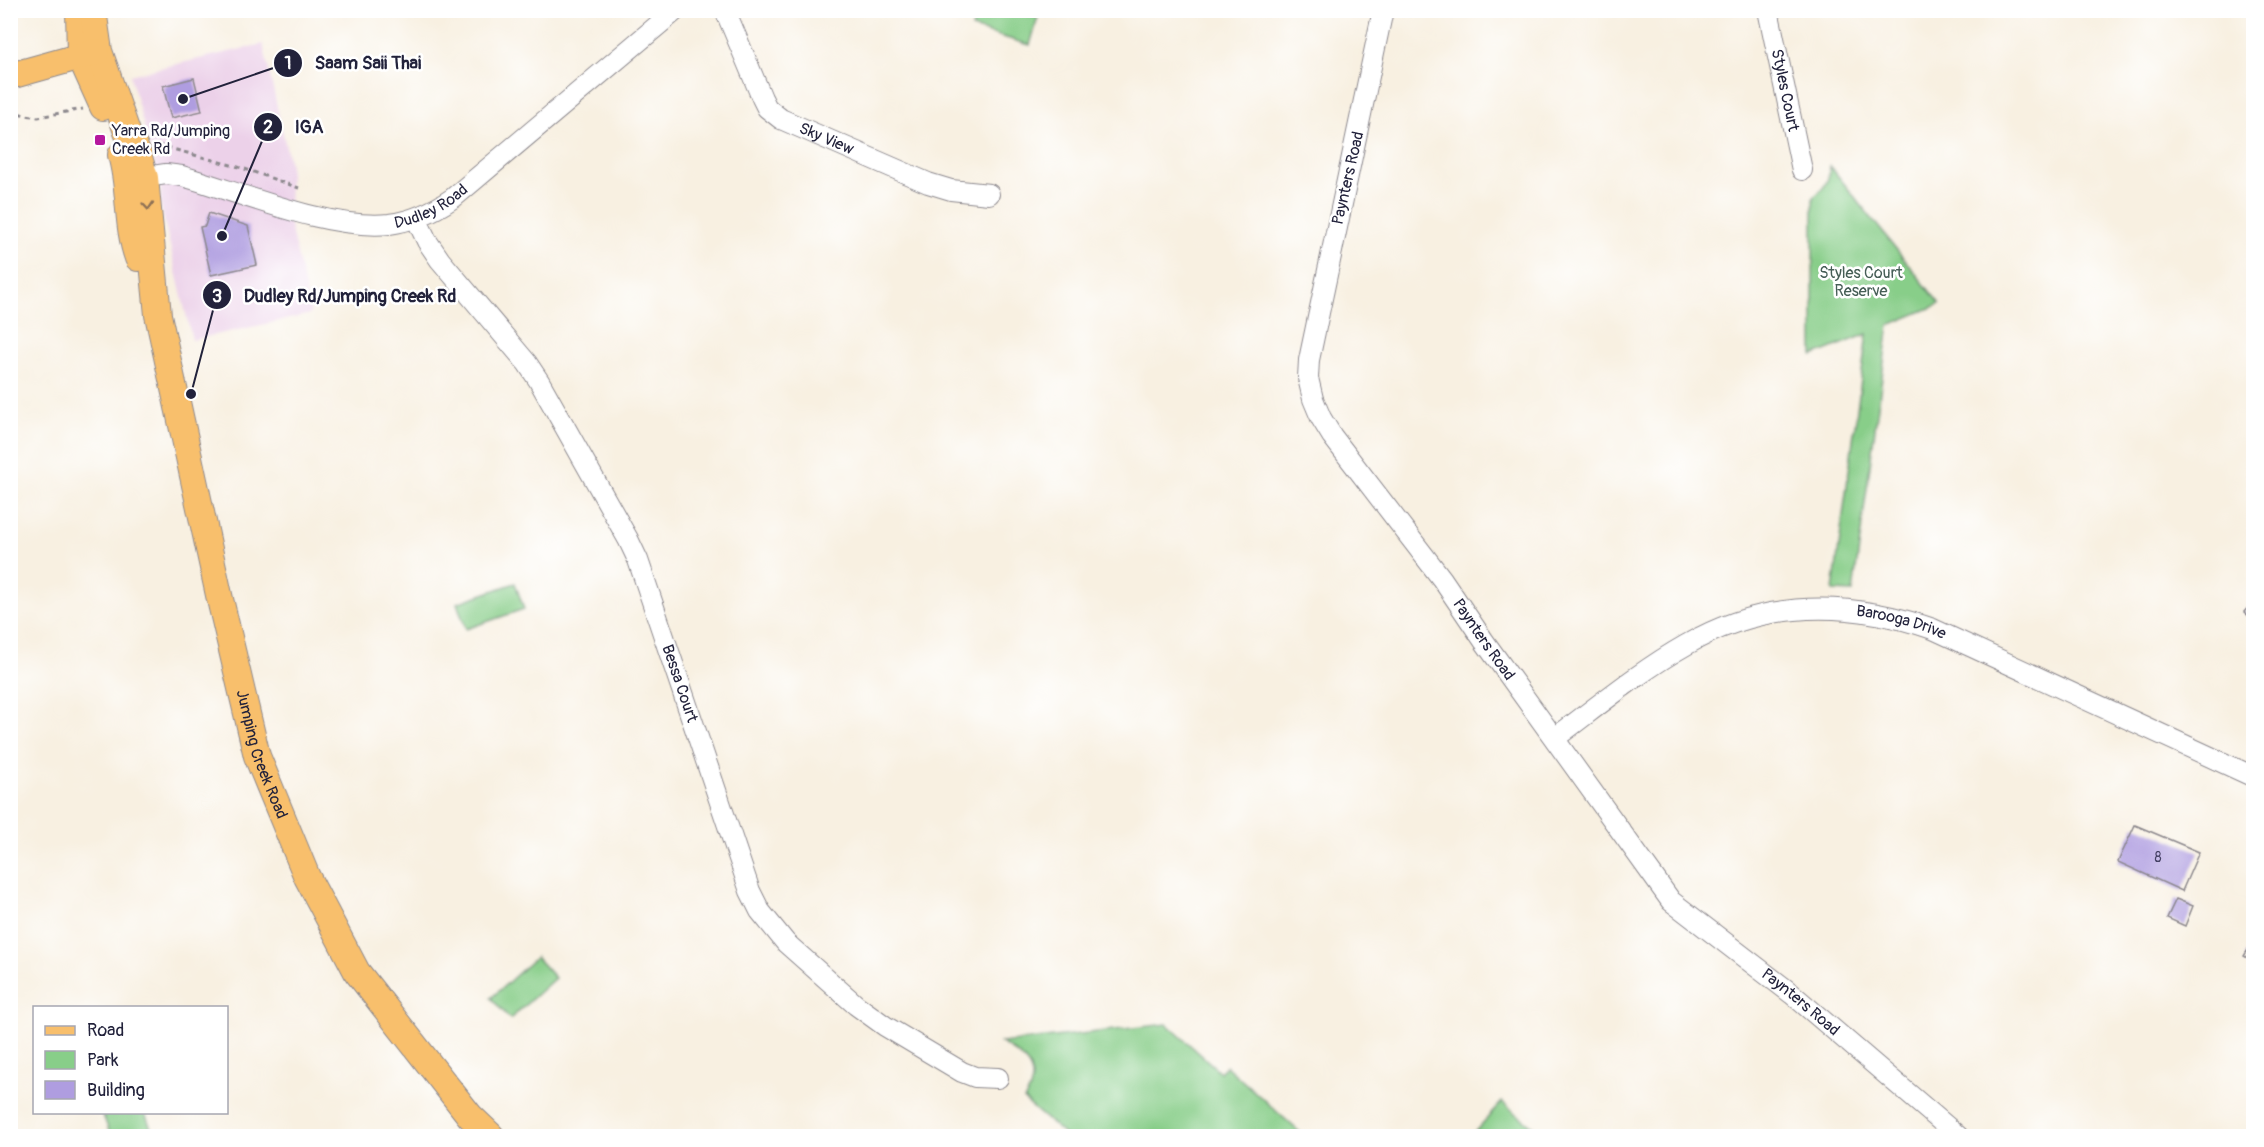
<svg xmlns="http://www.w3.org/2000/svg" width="2264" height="1147" font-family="Pangolin,sans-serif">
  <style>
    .built { fill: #ecd1e9 }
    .green { fill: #88ce89; stroke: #557862; stroke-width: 1.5 }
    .building { fill: #af9de0 }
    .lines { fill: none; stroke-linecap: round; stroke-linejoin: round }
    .minor-casing { stroke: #8d898e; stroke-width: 22 }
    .major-casing { stroke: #8d898e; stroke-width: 28 }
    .path { stroke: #8d898e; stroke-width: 3; stroke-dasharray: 4.5 4.5; stroke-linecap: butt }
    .minor { stroke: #fff; stroke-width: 20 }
    .major { stroke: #f8bf6c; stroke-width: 26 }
    .oneway { stroke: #8d7054 }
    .poi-dot { fill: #b5179e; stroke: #fff; stroke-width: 2 }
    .labels { text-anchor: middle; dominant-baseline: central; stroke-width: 5; stroke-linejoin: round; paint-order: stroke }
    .number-label { font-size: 14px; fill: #454164 }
    .street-label { font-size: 16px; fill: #22223b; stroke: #fff }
    .poi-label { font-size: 16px; fill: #22223b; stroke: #fff; text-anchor: start }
    .park-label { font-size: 16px; fill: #465e56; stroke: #fff }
    .leader { fill: none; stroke: #22223b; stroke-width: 2 }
    .callout-dot { fill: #22223b; stroke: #fff; stroke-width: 2 }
    .mark-label { font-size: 18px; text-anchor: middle; font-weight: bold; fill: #fff }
    .callout-label { font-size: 18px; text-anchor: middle; font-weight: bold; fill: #22223b; stroke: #fff; stroke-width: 5; stroke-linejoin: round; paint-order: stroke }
  </style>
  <rect width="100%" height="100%" fill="#fff"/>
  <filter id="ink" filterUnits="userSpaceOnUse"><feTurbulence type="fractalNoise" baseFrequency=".0167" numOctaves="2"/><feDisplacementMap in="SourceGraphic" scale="12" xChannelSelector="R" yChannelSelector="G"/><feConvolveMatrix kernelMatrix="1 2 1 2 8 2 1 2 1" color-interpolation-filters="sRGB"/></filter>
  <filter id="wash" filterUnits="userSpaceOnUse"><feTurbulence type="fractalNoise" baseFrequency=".008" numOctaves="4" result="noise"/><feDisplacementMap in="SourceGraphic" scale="24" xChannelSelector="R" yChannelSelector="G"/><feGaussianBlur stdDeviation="1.35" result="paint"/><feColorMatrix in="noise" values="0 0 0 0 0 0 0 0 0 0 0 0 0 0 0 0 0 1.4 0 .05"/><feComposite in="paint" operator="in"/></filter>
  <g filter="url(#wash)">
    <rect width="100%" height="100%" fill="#f8f0e1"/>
    <path class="built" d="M263,44L290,165L289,221L311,314L192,340L160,203L161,191L157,175L130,75Z"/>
    <g class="green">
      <path d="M977,10L1016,11L1038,17L1030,45L972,28Z"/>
      <path d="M1830,166L1940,304L1889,325L1853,592L1833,591L1867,334L1813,356V197C1825,189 1829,180 1830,166Z"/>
      <path d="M515,583L524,609L466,629L457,603Z"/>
      <path d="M536,957L555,978L510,1019L491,998Z"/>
      <path d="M1167,1024L1220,1072L1226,1066L1304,1136H1066L1024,1100C1044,1071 1024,1057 1001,1043Z"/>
      <path d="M1502,1102L1545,1136H1471Z"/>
      <path d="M109,1112L145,1113L154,1136H111L103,1115Z"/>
    </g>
    <g id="blocks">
      <g class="building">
        <path d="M194,78L202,111L171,118L163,86Z"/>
        <path d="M209,213L248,226L257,265L211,275L200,227L205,226Z"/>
        <path d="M2254,601V621L2244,612Z"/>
        <path d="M2135,825L2199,852L2182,891L2118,862Z"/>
        <path d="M2176,899L2193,906L2185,926L2167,918Z"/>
        <path d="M2254,940V962L2244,956Z"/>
      </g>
    </g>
  </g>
  <g filter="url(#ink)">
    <use href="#blocks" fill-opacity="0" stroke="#8d898e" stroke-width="1.5"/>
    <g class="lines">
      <g class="minor-casing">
        <g id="minor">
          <path id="s1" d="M725,10L762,98L767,108L781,119L928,183L951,190L989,194"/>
          <path id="s2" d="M1383,10L1309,360L1308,378L1313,399L1321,418L1332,436L1442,579L1484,641L1671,901L1792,994L1958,1136"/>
          <path id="s3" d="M1768,10L1802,170"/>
          <path id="s4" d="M133,179L166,174L182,176C242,193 328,230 389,224C413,221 434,211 453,198L676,10"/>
          <path id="s5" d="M416,218L427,241L440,260L527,363L539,381L628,539L638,560L750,891L760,911L786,943L856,1005L885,1026L962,1072L975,1077L998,1078"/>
          <path id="s6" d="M1555,738C1598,706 1640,671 1686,645C1765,599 1849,600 1933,629L2254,777"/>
        </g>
      </g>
      <g class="major-casing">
        <g id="major">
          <path d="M79,10L80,56L103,107"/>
          <path id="s7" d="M93,10L99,51L127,132L138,154L145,178L158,315L219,595L257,756L307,877L357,972L470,1116L491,1136"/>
          <path d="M10,76L96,52"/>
          <path d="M121,155C131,189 126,225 138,258"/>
        </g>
      </g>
      <g class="path">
        <path d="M10,112L38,117L83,109"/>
        <path d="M158,145L242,168L299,188"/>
      </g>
      <use href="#minor" class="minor"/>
      <use href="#major" class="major"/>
    </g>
    <defs><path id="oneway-chevron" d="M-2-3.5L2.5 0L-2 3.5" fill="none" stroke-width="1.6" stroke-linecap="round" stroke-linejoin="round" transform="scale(1.5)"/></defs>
    <use class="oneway" href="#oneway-chevron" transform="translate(148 206) rotate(85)"/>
  </g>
  <rect class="poi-dot" x="94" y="134" width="12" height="12" rx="3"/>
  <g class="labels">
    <g class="number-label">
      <text x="2158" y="857">8</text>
    </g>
    <g class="street-label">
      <text stroke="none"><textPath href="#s3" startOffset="82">Styles Court</textPath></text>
      <text stroke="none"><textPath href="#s1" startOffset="174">Sky View</textPath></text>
      <text transform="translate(1348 178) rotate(-77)">Paynters Road</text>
      <text stroke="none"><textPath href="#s4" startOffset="309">Dudley Road</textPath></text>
      <text stroke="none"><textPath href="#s6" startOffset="384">Barooga Drive</textPath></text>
      <text stroke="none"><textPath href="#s2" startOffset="693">Paynters Road</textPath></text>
      <text stroke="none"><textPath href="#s5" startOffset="540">Bessa Court</textPath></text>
      <text stroke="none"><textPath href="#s7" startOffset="766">Jumping Creek Road</textPath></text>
      <text stroke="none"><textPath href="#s2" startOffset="1179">Paynters Road</textPath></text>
    </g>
    <g class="poi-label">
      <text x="112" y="131">Yarra Rd/Jumping<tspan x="112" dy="18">Creek Rd</tspan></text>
    </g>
    <g class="park-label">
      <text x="1861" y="273">Styles Court<tspan x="1861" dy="18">Reserve</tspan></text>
    </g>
  </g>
  <path class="leader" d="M183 99L288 63M222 236L268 127M191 394L217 295"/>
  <g class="callout-dot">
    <circle cx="183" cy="99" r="6"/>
    <circle cx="222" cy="236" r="6"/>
    <circle cx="191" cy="394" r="6"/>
    <circle cx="288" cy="63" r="15"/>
    <circle cx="268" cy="127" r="15"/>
    <circle cx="217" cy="295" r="15"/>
  </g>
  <g class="mark-label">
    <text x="288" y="69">1</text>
    <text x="268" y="133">2</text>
    <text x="217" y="302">3</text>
  </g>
  <g class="callout-label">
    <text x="368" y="69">Saam Saii Thai</text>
    <text x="309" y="133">IGA</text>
    <text x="350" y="302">Dudley Rd/Jumping Creek Rd</text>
  </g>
  <rect width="2264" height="1147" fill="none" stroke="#fff" stroke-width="36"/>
  <rect x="33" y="1006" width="195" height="108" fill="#ffffff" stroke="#a7a7b1" stroke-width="1.5"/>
  <rect x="45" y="1026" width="30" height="9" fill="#f8bf6c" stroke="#a7a7b1" stroke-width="1.5"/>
  <text x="87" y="1036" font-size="18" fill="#22223b">Road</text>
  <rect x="45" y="1051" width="30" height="18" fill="#88ce89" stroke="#a7a7b1" stroke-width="1.5"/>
  <text x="87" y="1066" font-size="18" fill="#22223b">Park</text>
  <rect x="45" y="1081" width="30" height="18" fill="#af9de0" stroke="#a7a7b1" stroke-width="1.5"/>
  <text x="87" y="1096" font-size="18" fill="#22223b">Building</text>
</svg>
